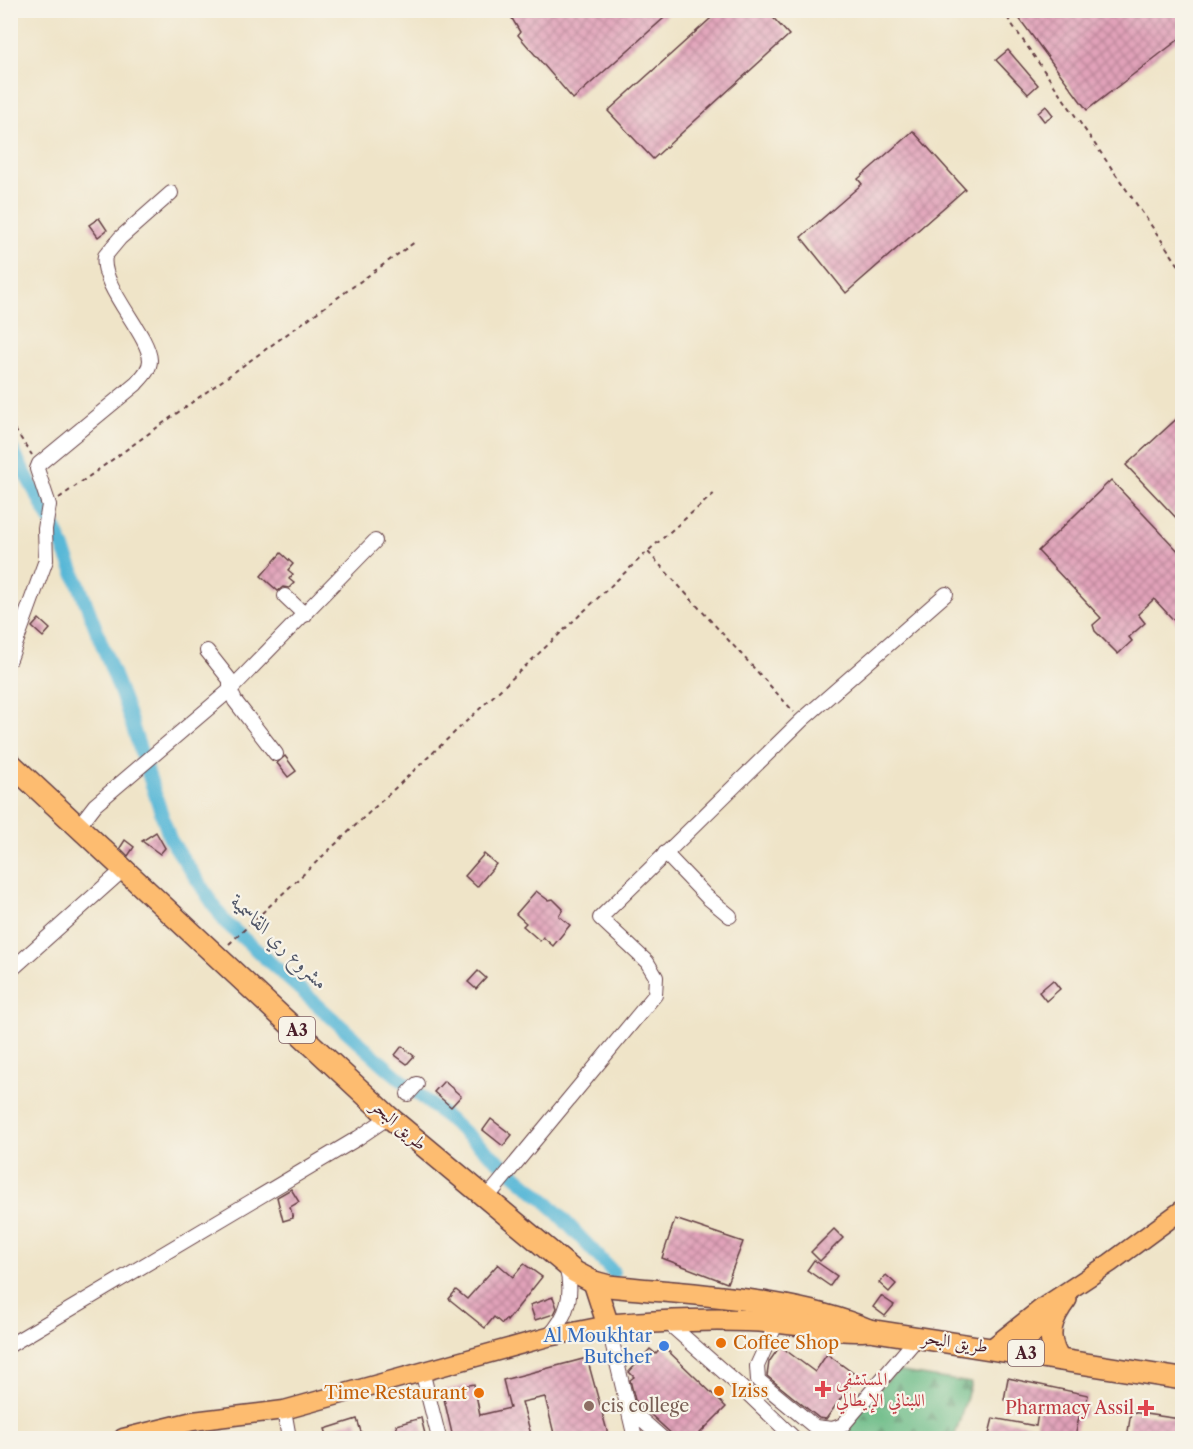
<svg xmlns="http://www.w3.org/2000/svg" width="1193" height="1449" font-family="'Libre Caslon Text',Amiri,serif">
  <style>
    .forest { fill: url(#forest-firs); stroke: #5a6d58; stroke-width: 1.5 }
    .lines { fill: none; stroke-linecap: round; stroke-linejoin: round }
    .canal { stroke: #59b8d7; stroke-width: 14 }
    .building { fill: url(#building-cross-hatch) }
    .minor-casing { stroke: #633d43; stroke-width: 16 }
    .major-casing { stroke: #633d43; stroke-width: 21 }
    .highway-casing { stroke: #633d43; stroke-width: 24 }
    .path { stroke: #633d43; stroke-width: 2; stroke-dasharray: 4.5 4.5; stroke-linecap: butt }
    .minor { stroke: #fff; stroke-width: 14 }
    .major { stroke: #fdbc70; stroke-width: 18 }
    .highway { stroke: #fdbc70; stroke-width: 21 }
    .food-dot { fill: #e8710a; stroke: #f7f3e8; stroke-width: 2 }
    .shop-dot { fill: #3f7fe0; stroke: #f7f3e8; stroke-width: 2 }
    .health-dot { fill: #e0444e; stroke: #f7f3e8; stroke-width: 2 }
    .education-dot { fill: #8d6e63; stroke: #f7f3e8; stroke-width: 2 }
    .labels { text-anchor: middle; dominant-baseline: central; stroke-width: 4.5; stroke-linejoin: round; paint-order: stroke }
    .shield { fill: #f7f3e8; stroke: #7e5f64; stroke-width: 1.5 }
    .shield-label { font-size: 16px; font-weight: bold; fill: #4a1f2b }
    .street-label { font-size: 18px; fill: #4a1f2b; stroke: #f7f3e8 }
    .shop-label { font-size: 18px; fill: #366cbe; stroke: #f7f3e8; text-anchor: end }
    .food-label { font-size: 18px; fill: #c56008; stroke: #f7f3e8; text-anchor: start }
    .health-label { font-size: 18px; fill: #be3a42; stroke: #f7f3e8; text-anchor: start }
    .education-label { font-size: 18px; fill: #785e54; stroke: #f7f3e8; text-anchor: start }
    .water-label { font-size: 20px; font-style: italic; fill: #4f5567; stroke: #f7f3e8 }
  </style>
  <defs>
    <pattern id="forest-firs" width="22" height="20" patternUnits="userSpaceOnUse" patternTransform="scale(1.5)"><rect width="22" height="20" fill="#6bbb86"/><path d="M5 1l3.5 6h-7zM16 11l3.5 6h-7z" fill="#5a976e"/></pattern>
    <pattern id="building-cross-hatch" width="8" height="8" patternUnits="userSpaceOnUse" patternTransform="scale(1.5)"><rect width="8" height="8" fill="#e1a2b9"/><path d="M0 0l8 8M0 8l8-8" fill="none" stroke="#b88397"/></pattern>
  </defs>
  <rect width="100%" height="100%" fill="#f7f3e8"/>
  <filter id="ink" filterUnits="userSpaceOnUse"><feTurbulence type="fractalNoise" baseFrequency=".0167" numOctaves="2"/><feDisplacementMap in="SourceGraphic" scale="12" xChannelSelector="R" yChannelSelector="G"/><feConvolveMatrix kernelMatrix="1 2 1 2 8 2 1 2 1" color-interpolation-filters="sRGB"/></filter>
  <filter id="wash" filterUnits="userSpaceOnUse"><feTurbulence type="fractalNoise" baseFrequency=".008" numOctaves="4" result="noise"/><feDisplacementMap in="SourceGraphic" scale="24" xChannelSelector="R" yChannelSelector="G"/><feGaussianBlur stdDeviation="1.35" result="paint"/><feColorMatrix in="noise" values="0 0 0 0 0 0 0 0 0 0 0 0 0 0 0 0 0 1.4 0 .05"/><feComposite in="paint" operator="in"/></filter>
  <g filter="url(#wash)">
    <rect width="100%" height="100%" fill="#efe4c8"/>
    <path class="forest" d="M897,1371L971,1383L954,1438H830Z"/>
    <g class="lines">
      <path class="canal" d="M10,446L56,530L79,585L125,704L170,839L225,922L391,1071L546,1201L613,1272"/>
    </g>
    <g id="blocks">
      <g class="building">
        <path d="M507,10H673L573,99L518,35L520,32Z"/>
        <path d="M720,10H766L789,35L653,159L608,111Z"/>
        <path d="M1013,10H1182V37L1087,110Z"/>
        <path d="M1008,50L1038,85L1028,94L996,60Z"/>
        <path d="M1046,106L1053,115L1044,121L1038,113Z"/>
        <path d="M913,131L965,189L846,293L801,237L862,184L858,179Z"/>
        <path d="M99,218L107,230L98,237L89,225Z"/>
        <path d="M1182,414V524L1126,465Z"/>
        <path d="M1111,480L1182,555V629L1154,599L1138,614L1145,623L1129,637L1132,641L1118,654L1095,631L1093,625L1101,618L1038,551Z"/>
        <path d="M281,553L293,564L288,570L293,574L289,579L294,583L289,588L283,587L278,591L261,576Z"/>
        <path d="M39,619L50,629L43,637L32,627Z"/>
        <path d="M285,756L296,771L288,777L277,763Z"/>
        <path d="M156,832L165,848L160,854L142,841Z"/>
        <path d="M125,840L134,847L128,856L120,848Z"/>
        <path d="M484,854L496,864L477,887L465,876Z"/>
        <path d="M536,891L548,900L553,899L563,909L559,916L570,925L553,946L543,937L540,941L523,926L526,923L516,914Z"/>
        <path d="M478,971L486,978L476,989L468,982Z"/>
        <path d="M1053,980L1060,989L1046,1001L1039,992Z"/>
        <path d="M402,1046L414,1056L407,1064L395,1055Z"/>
        <path d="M444,1081L461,1096L451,1107L434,1092Z"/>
        <path d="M491,1119L512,1135L503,1146L483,1130Z"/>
        <path d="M291,1189L299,1202L290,1207L293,1218L283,1221L277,1197Z"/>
        <path d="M675,1219L743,1242L727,1283L662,1258Z"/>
        <path d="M834,1229L843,1238L820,1261L811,1252Z"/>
        <path d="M814,1260L837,1276L830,1286L807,1270Z"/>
        <path d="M498,1264L513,1277L524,1264L542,1277L507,1321L506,1319L502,1324L494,1317L485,1328L449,1299L456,1290L467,1299Z"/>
        <path d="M886,1275L896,1284L889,1292L879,1283Z"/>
        <path d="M881,1296L894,1305L885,1316L873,1307Z"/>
        <path d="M553,1297L557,1308L554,1314L535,1320L530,1305Z"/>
        <path d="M663,1346L726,1407L695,1438H676L635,1400L630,1380L634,1377L629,1372L650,1349L656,1354Z"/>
        <path d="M780,1346L815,1372L827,1354L857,1376L826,1419L819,1418L767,1376L769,1362Z"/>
        <path d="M587,1358L609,1438H555L545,1397L522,1402L532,1438H453L442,1390L474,1384L480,1415L510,1408L503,1380Z"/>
        <path d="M1008,1378L1088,1395L1084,1418L1079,1417L1075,1438H988L993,1418L1036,1426L1039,1406L1004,1400Z"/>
        <path d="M1131,1412L1180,1419L1177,1438H1127Z"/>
        <path d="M421,1418L426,1438H400L396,1425Z"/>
        <path d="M357,1419L363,1438H328L325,1429Z"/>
      </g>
    </g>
  </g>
  <g filter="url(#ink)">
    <use href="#blocks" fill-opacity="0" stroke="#633d43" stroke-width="1.5"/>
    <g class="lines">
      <g class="minor-casing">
        <g id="minor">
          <path d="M285,596L305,615"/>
          <path d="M207,651L230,680V690L235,701L276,754"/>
          <path d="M10,659L46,560L45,529L49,505L37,469L39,464L136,384C142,377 150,370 150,360C149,334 99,286 105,256L120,238L171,193"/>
          <path d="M78,827L95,805L230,690L375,541"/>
          <path d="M665,853L707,897L730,916"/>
          <path d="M10,971L124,869"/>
          <path d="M408,1094L417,1084"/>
          <path d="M486,1199L655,995L656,977L647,962L600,918L802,720L946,594"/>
          <path d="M665,1320L743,1389L794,1438"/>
          <path d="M777,1322L757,1366L758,1380L815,1427L833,1429L843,1425L918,1337"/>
          <path d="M608,1325L635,1438"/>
          <path d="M548,1337C568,1316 574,1294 566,1266"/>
          <path d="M10,1345L358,1138L389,1117"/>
          <path d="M422,1371L439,1438"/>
          <path d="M628,1408L662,1438"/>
          <path d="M284,1410L289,1438"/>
        </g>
      </g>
      <g class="major-casing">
        <g id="major">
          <path d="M993,1347L1042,1308L1110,1263L1182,1210"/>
          <path d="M1017,1352L1056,1308"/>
          <path d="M123,1438L193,1421L284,1410L548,1337L608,1325"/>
        </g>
      </g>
      <g class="highway-casing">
        <g id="highway">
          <path d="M10,763L389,1117L575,1272L594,1282L609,1286C693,1295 790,1297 869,1330"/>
          <path d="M594,1282L608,1325C664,1321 718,1318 773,1322C806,1324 836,1333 869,1330L1182,1379"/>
          <path d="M1058,1358C1045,1335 1051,1319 1066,1299"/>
        </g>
      </g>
      <g class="path">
        <path d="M1002,10L1182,270"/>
        <path d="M10,422L32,455"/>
        <path d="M59,498L415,242"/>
        <path d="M648,552L794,712"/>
        <path d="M229,944L648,551L717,491"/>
      </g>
      <use href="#minor" class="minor"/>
      <use href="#major" class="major"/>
      <use href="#highway" class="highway"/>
    </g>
  </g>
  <g class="food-dot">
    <circle cx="721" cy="1343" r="6"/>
    <circle cx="719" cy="1391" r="6"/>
    <circle cx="479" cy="1393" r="6"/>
  </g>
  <circle class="shop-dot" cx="664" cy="1346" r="6"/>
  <g class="health-dot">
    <path d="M820 1380h6v6h6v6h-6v6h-6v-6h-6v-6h6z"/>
    <path d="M1143 1399h6v6h6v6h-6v6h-6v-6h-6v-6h6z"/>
  </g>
  <circle class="education-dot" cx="589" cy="1406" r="6"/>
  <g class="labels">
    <g class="shield">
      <rect x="279" y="1017" width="36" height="26" rx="4.5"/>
      <rect x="1008" y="1340" width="36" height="26" rx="4.5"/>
    </g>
    <g class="shield-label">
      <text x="297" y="1030">A3</text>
      <text x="1026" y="1353">A3</text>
    </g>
    <g class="street-label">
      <text transform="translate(399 1125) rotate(41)">طريق البحر</text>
      <text transform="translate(955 1342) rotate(8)">طريق البحر</text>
    </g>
    <g class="shop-label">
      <text x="652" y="1336">Al Moukhtar<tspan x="652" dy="21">Butcher</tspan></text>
    </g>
    <g class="food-label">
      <text x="733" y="1343">Coffee Shop</text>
      <text x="731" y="1391">Iziss</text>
      <text x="467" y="1393" text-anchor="end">Time Restaurant</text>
    </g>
    <g class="health-label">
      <text x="836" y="1379">المستشفى<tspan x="836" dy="21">اللبناني الإيطالي</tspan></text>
      <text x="1134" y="1408" text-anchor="end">Pharmacy Assil</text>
    </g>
    <g class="education-label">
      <text x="601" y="1406">cis college</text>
    </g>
    <g class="water-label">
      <text transform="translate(280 942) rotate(44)">مشروع ري القاسمية</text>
    </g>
  </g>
  <rect width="1193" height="1449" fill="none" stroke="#f7f3e8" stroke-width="36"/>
</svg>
